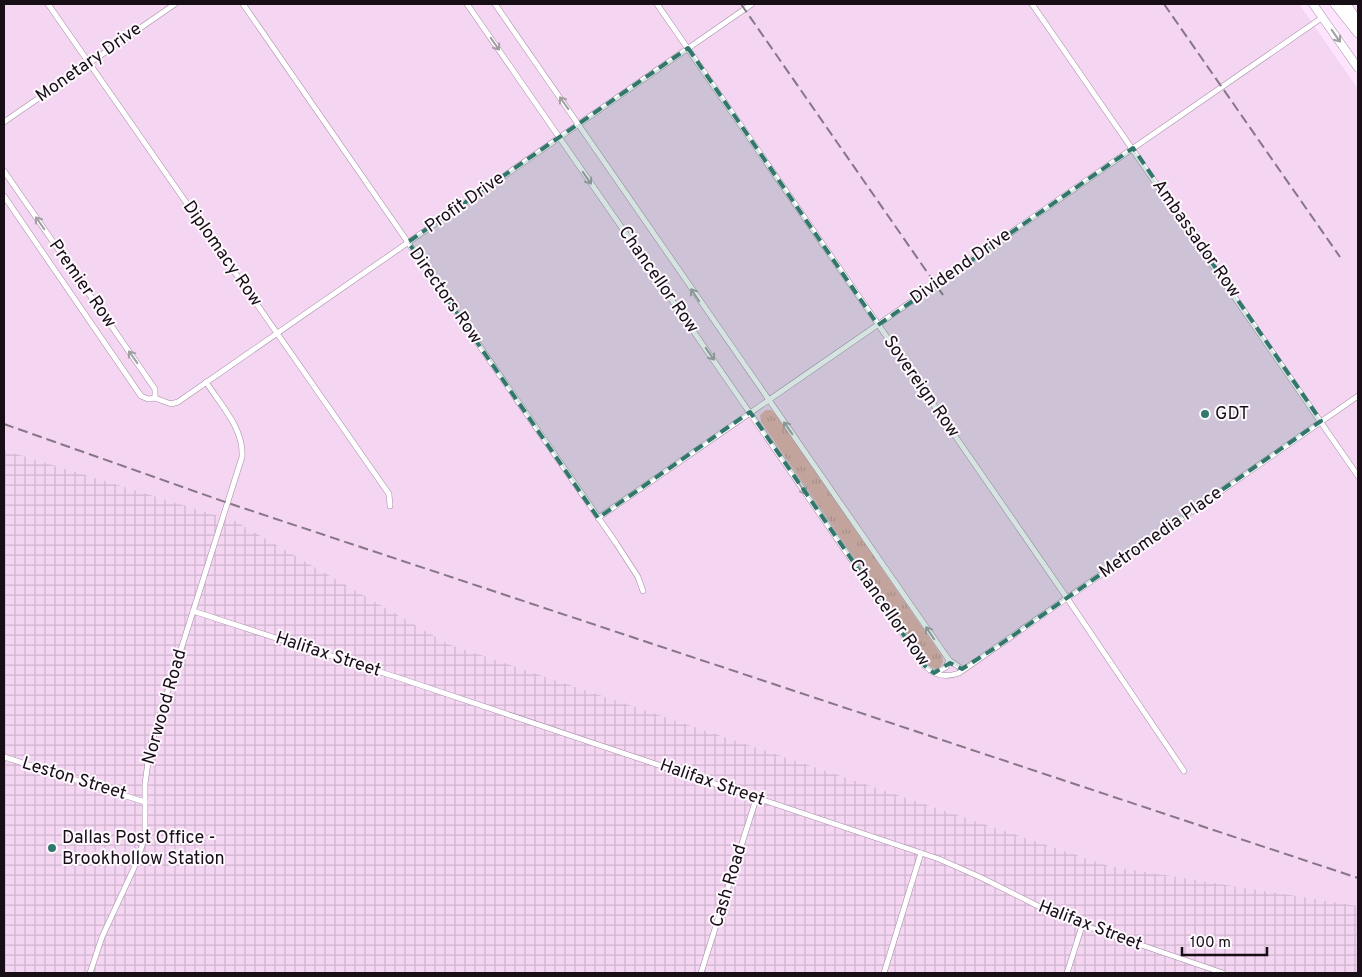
<svg xmlns="http://www.w3.org/2000/svg" width="1362" height="977" font-family="Overpass,sans-serif">
  <style>
    .built { fill: #f4d5f2 }
    .industrial { fill: url(#industrial-grid) }
    .grass { fill: url(#grass-tufts) }
    .lines { fill: none; stroke-linecap: round; stroke-linejoin: round }
    .minor-casing { stroke: #a48da4; stroke-width: 6 }
    .secondary-casing { stroke: #a48da4; stroke-width: 9 }
    .motorway-casing { stroke: #a48da4; stroke-width: 10 }
    .minor { stroke: #fff; stroke-width: 5 }
    .secondary { stroke: #fff; stroke-width: 8 }
    .motorway { stroke: #fff; stroke-width: 9 }
    .rail { stroke: #877686; stroke-width: 2; stroke-dasharray: 10 5; stroke-linecap: butt }
    .oneway { stroke: #a29fa2 }
    .marked { fill: #32776b; fill-opacity: 0.2; stroke: #32776b; stroke-width: 4; stroke-dasharray: 10 6; stroke-linejoin: round }
    .poi-dot { fill: #32776b; stroke: #fef9fe; stroke-width: 2 }
    .labels { text-anchor: middle; dominant-baseline: central; stroke-width: 4; stroke-linejoin: round; paint-order: stroke }
    .street-label { font-size: 18px; fill: #170e16; stroke: #fef9fe }
    .poi-label { font-size: 18px; fill: #170e16; stroke: #fef9fe; text-anchor: start }
  </style>
  <defs>
    <pattern id="industrial-grid" width="8" height="8" patternUnits="userSpaceOnUse" patternTransform="scale(1.25)"><rect width="8" height="8" fill="#f4d5f2"/><path d="M0 4h8M4 0v8" fill="none" stroke="#d0b6cf"/></pattern>
    <pattern id="grass-tufts" width="24" height="20" patternUnits="userSpaceOnUse" patternTransform="scale(1.25)"><rect width="24" height="20" fill="#e6b0aa"/><path d="M3 7l-1-3M5 7V3M7 7l1-3M15 17l-1-3M17 17v-4M19 17l1-3" fill="none" stroke="#c59692"/></pattern>
  </defs>
  <rect width="100%" height="100%" fill="#fee4fd"/>
  <path class="built" d="M4,4H1299L1358,89V906L1109,866L448,644L235,521L4,450Z"/>
  <path class="industrial" d="M4,450L235,521L448,644L1109,866L1358,906V973H4Z"/>
  <path class="grass" d="M766,410H771L775,413L942,656L943,662L940,667L935,669L928,665L761,422L760,415Z"/>
  <g class="lines">
    <g class="minor-casing">
      <g id="minor">
        <path d="M48,4L389,494L390,506"/>
        <path d="M243,4L616,543L638,577L643,591"/>
        <path d="M467,4L925,666C935,676 946,678 959,673L1358,396"/>
        <path d="M495,4L949,660L962,669"/>
        <path d="M657,4L1067,598L1184,771"/>
        <path d="M1032,4L1358,476"/>
        <path d="M4,122L175,4"/>
        <path d="M4,171L155,389V398"/>
        <path d="M4,196L141,396L148,399L155,398L171,404L178,402L752,4"/>
        <path d="M598,518L1323,17"/>
        <path d="M193,611L402,679L939,859L982,878L1062,918L1223,973"/>
        <path d="M935,673L946,667L949,660"/>
        <path d="M4,757L145,802"/>
        <path d="M90,973L102,937L134,868L142,846L145,833V784L150,747L242,457C244,429 221,405 206,382"/>
        <path d="M701,973L756,799"/>
        <path d="M884,973L921,853"/>
        <path d="M1067,973L1082,926"/>
      </g>
    </g>
    <g class="secondary-casing">
      <path id="secondary" d="M1313,4L1358,68"/>
    </g>
    <g class="motorway-casing">
      <g id="motorway">
        <path d="M1335,4L1358,33"/>
        <path d="M1346,4L1358,22"/>
      </g>
    </g>
    <use href="#minor" class="minor"/>
    <use href="#secondary" class="secondary"/>
    <use href="#motorway" class="motorway"/>
    <g class="rail">
      <path d="M741,4L943,295"/>
      <path d="M1164,4L1340,257"/>
      <path d="M4,424L228,503L1358,878"/>
    </g>
  </g>
  <defs><path id="oneway-shaft" d="M-6 0H5M1.5-3L5.5 0L1.5 3" fill="none" stroke-width="1.6" stroke-linecap="round" stroke-linejoin="round" transform="scale(1.25)"/></defs>
  <g class="oneway">
    <use href="#oneway-shaft" transform="translate(1336 36) rotate(55)"/>
    <use href="#oneway-shaft" transform="translate(495 44) rotate(55)"/>
    <use href="#oneway-shaft" transform="translate(564 103) rotate(-125)"/>
    <use href="#oneway-shaft" transform="translate(587 178) rotate(55)"/>
    <use href="#oneway-shaft" transform="translate(40 223) rotate(-125)"/>
    <use href="#oneway-shaft" transform="translate(695 295) rotate(-124)"/>
    <use href="#oneway-shaft" transform="translate(710 354) rotate(55)"/>
    <use href="#oneway-shaft" transform="translate(133 357) rotate(-125)"/>
    <use href="#oneway-shaft" transform="translate(788 428) rotate(-125)"/>
    <use href="#oneway-shaft" transform="translate(802 488) rotate(56)"/>
    <use href="#oneway-shaft" transform="translate(930 633) rotate(-124)"/>
  </g>
  <path class="marked" d="M688,48L878,325L1133,148L1321,421L998,646L962,669L950,663L934,673L925,666L750,412L598,518L408,242Z"/>
  <g class="poi-dot">
    <circle cx="1205" cy="414" r="5"/>
    <circle cx="52" cy="848" r="5"/>
  </g>
  <g class="labels">
    <g class="street-label">
      <text transform="translate(89 63) rotate(-35)">Monetary Drive</text>
      <text transform="translate(465 203) rotate(-35)">Profit Drive</text>
      <text transform="translate(1196 239) rotate(55)">Ambassador Row</text>
      <text transform="translate(222 254) rotate(55)">Diplomacy Row</text>
      <text transform="translate(961 267) rotate(-35)">Dividend Drive</text>
      <text transform="translate(658 280) rotate(55)">Chancellor Row</text>
      <text transform="translate(82 284) rotate(55)">Premier Row</text>
      <text transform="translate(445 296) rotate(55)">Directors Row</text>
      <text transform="translate(921 387) rotate(55)">Sovereign Row</text>
      <text transform="translate(1161 533) rotate(-35)">Metromedia Place</text>
      <text transform="translate(889 613) rotate(55)">Chancellor Row</text>
      <text transform="translate(328 655) rotate(18)">Halifax Street</text>
      <text transform="translate(165 707) rotate(-74)">Norwood Road</text>
      <text transform="translate(74 779) rotate(17)">Leston Street</text>
      <text transform="translate(712 783) rotate(19)">Halifax Street</text>
      <text transform="translate(729 886) rotate(-73)">Cash Road</text>
      <text transform="translate(1090 926) rotate(21)">Halifax Street</text>
    </g>
    <g class="poi-label">
      <text x="1215" y="414">GDT</text>
      <text x="62" y="838">Dallas Post Office -<tspan x="62" dy="21">Brookhollow Station</tspan></text>
    </g>
  </g>
  <rect width="1362" height="977" fill="none" stroke="#170e16" stroke-width="10"/>
  <path d="M1182 947v8h85v-8" fill="none" stroke="#170e16" stroke-width="2.5"/>
  <text x="1190" y="947" font-size="15" fill="#170e16" stroke="#fef9fe" stroke-width="4" paint-order="stroke">100 m</text>
</svg>
